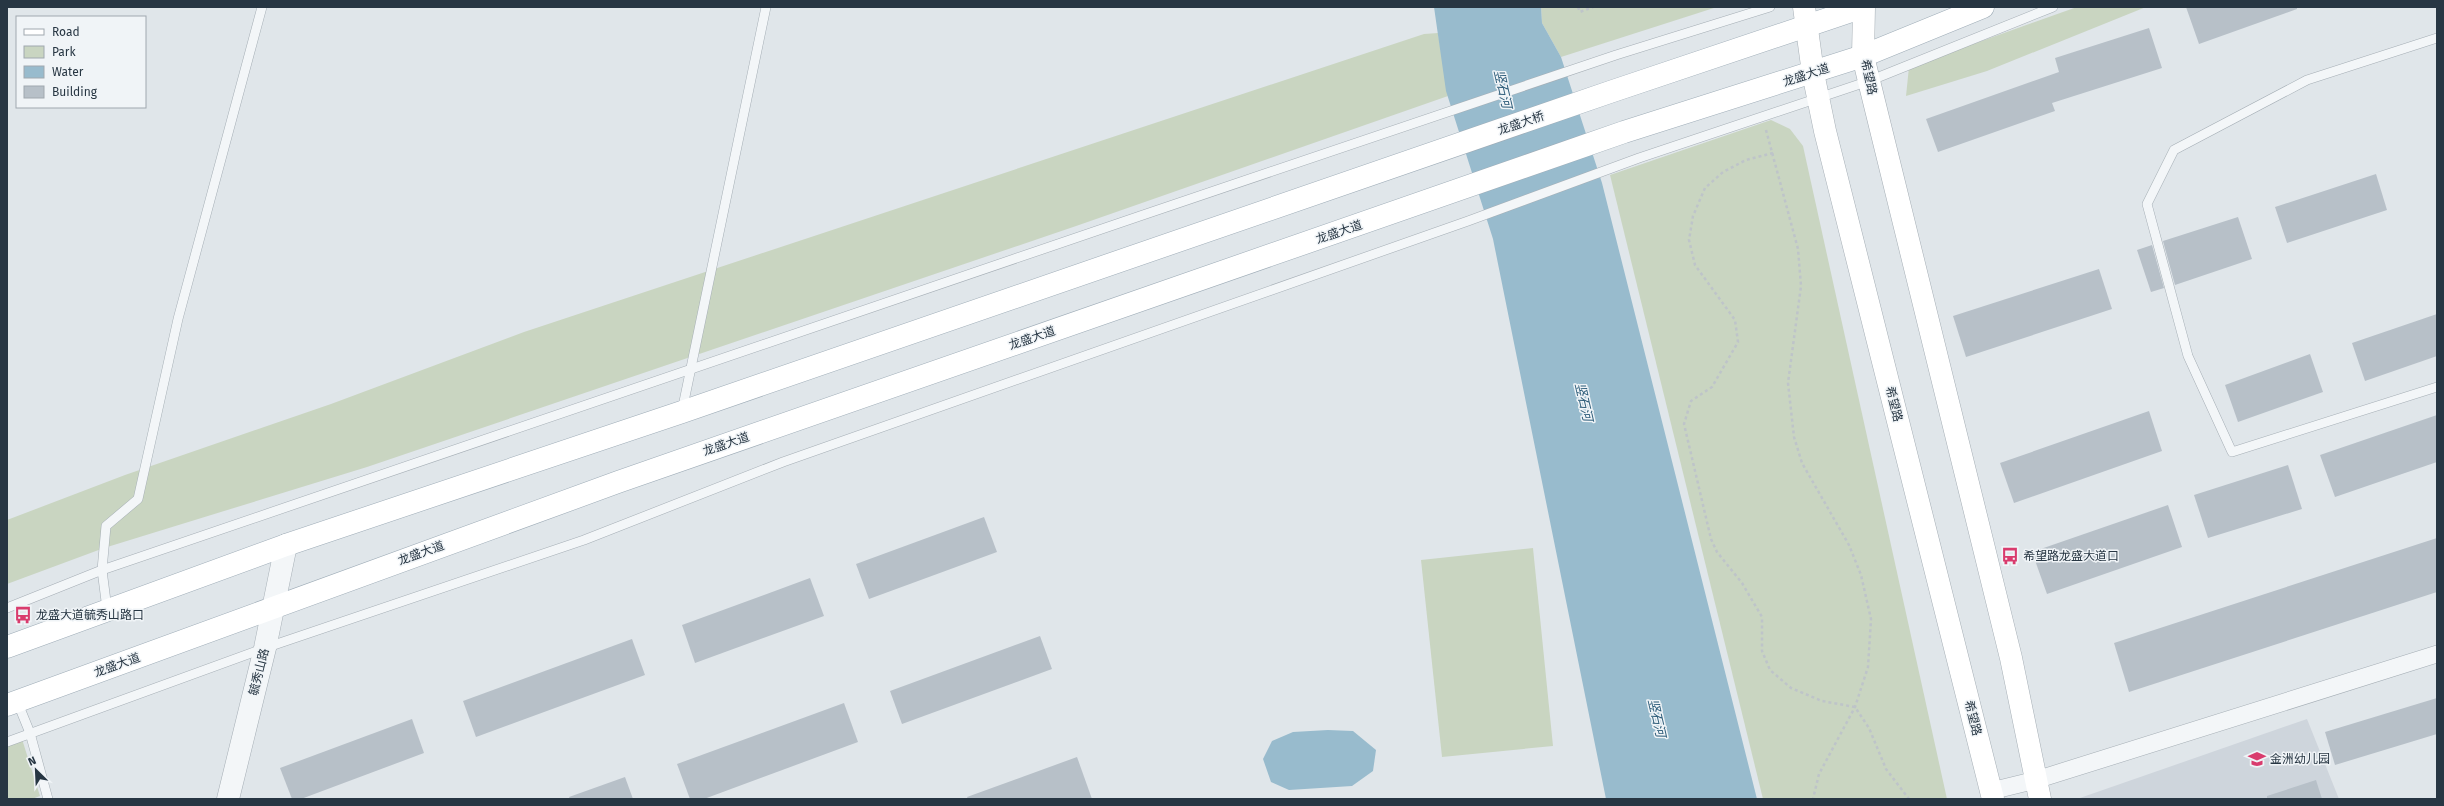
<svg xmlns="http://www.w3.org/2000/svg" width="2444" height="806" font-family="'Fira Sans','Noto Sans SC',sans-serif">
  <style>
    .built { fill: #ced5dc }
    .green { fill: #c9d5c1 }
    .water { fill: #98bbcd }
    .building { fill: #b7c0c8 }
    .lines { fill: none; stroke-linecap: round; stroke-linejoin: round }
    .service-casing { stroke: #a5aeb5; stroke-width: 10 }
    .minor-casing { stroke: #a5aeb5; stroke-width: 18 }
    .tertiary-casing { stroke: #a5aeb5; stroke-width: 23 }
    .secondary-casing { stroke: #a5aeb5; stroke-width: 23 }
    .primary-casing { stroke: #9eacb7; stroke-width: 23 }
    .path { stroke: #bec4c9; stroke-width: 2.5; stroke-dasharray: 3 3; stroke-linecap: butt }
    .service { stroke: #f3f6f8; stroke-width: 9 }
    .minor { stroke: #f3f6f8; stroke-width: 17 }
    .tertiary { stroke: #f3f6f8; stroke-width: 22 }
    .secondary { stroke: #fff; stroke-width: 22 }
    .primary { stroke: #fff; stroke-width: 22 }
    .labels { text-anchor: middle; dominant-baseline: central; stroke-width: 3; stroke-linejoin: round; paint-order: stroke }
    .street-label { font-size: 12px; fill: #273643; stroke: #f0f4f7 }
    .poi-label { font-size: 12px; fill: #273643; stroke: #f0f4f7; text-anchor: start }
    .water-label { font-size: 13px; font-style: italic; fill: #2e5d7a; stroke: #f0f4f7 }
  </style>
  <rect width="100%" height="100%" fill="#e0e6ea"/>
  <path class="built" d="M2307,719L2339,799H2077Z"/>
  <g class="green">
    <path d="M1541,7H1717L1561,57L1542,23Z"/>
    <path d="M2077,7H2146L1987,71L1906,96L1909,67Z"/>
    <path d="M1438,33L1448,96L1079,225L367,467L104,548L7,584V520L125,475L331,404L524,332L1424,34Z"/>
    <path d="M1771,120L1790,129L1803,146L1947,799H1763L1610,175Z"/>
    <path d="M1533,548L1553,746L1442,757L1421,560Z"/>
    <path d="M21,736L40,796L32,799H7V741Z"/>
  </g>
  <g class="water">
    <path d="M1434,7H1541L1542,23L1561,57L1602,183L1757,799H1606L1493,239L1446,91Z"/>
    <path d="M1328,730L1353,731L1376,750L1373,771L1352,786L1289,790L1271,782L1263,759L1272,741L1293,732Z"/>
  </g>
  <g class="building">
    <path d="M2186,7H2297V9L2199,44Z"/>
    <path d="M2149,28L2162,68L2052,103L2055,111L1938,152L1926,119L2059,72L2055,58Z"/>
    <path d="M2376,174L2387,210L2287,243L2275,207Z"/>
    <path d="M2238,217L2252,259L2175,285L2163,241Z"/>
    <path d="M2152,245L2164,288L2151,292L2137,250Z"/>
    <path d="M2099,269L2112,309L1966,357L1953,316Z"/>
    <path d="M2437,314V356L2365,381L2352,343Z"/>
    <path d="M2310,354L2323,392L2238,422L2225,385Z"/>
    <path d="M2149,411L2162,451L2014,503L2000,463Z"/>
    <path d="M2437,415V462L2335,497L2320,455Z"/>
    <path d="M2288,465L2302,509L2208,538L2194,495Z"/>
    <path d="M2168,505L2182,547L2047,594L2032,552Z"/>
    <path d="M984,517L997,552L869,599L856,564Z"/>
    <path d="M2437,538V592L2129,692L2114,643Z"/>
    <path d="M810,578L824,616L695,663L682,625Z"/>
    <path d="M1040,636L1052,669L902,724L890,691Z"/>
    <path d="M632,639L645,675L476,737L463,701Z"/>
    <path d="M2437,698V734L2335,765L2325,732Z"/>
    <path d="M844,703L858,742L704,799H690L677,764Z"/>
    <path d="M412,719L424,753L301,799H292L280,768Z"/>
    <path d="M1077,757L1092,799H968L967,797Z"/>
    <path d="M625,777L633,799H570L569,797Z"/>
    <path d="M2316,780L2322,799H2267V796Z"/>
  </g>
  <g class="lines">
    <g class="service-casing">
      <g id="service">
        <path d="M2437,38L2307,80L2174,150L2147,204L2188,356L2232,452L2437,387"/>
        <path d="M682,411L766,7"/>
        <path d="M7,608L102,570L1140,216L1616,55L1770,7"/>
        <path d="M107,609L102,570L106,526L138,499L178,319L262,7"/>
        <path d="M17,701L30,733L48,799"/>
        <path d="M7,742L265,648L584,540L783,462L1468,221L1639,158L1869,81L2053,7"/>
      </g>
    </g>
    <g class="minor-casing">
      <path id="minor" d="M1991,791L2036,780L2437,654"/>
    </g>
    <g class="tertiary-casing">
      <path id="tertiary" d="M228,799L265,648L286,545"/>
    </g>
    <g class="secondary-casing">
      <g id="secondary">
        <path d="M1804,7L1813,73L1825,131L1993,799"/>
        <path d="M1864,7L1863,56L1869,81L2011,658L2040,799"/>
      </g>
    </g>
    <g class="primary-casing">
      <g id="primary">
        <path d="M7,647L286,545L682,412L1610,92L1863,7"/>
        <path d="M7,705L618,482L1624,132L1863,56L1983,7"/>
      </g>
    </g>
    <g class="path">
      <path d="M1578,7L1580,12L1593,7"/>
      <path d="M1766,130L1798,249L1801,286L1788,383L1794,437L1802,463L1849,545L1861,575L1871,619L1868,667L1855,707L1819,774L1813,799"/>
      <path d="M1773,153L1746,160L1723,172L1705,188L1693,216L1689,240L1695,265L1735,320L1738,342L1712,387L1691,401L1684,424L1711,539L1717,552L1742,583L1762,617V651L1770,670L1791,688L1822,701L1855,707L1869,728L1886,769L1909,799"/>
    </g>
    <use href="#service" class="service"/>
    <use href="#minor" class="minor"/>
    <use href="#tertiary" class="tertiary"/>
    <use href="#secondary" class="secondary"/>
    <use href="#primary" class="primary"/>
  </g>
  <defs>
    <g id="bus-bare" transform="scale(1.38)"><path d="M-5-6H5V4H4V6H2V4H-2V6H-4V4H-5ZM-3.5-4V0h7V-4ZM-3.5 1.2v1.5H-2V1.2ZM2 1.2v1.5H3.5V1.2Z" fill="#d93b6d" stroke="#f0f4f7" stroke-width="2.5" paint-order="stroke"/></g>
    <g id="school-bare" transform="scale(1.38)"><path d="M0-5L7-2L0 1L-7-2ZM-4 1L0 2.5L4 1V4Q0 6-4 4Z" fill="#d93b6d" stroke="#f0f4f7" stroke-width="2.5" paint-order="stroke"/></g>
  </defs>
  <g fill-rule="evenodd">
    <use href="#bus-bare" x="2010" y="556"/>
    <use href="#bus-bare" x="23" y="615"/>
    <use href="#school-bare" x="2257" y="759"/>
  </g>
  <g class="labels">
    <g class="street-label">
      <text transform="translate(1806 75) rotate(-18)">龙盛大道</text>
      <text transform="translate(1869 77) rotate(78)">希望路</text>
      <text transform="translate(1521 123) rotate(-19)">龙盛大桥</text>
      <text transform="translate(1339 232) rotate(-19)">龙盛大道</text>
      <text transform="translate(1032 338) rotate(-19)">龙盛大道</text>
      <text transform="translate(1894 404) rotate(76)">希望路</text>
      <text transform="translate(726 444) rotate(-19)">龙盛大道</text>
      <text transform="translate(421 553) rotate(-20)">龙盛大道</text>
      <text transform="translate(117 665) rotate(-20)">龙盛大道</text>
      <text transform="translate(259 672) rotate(-76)">毓秀山路</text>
      <text transform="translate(1973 718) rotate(76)">希望路</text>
    </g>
    <g class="poi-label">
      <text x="2023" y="556">希望路龙盛大道口</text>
      <text x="36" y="615">龙盛大道毓秀山路口</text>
      <text x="2270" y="759">金洲幼儿园</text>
    </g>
    <g class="water-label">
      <text transform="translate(1503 89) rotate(77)">竖石河</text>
      <text transform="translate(1584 402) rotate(77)">竖石河</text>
      <text transform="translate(1657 718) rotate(77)">竖石河</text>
    </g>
  </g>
  <rect width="2444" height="806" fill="none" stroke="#273643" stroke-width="16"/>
  <rect x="16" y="16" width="130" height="92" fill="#f0f4f7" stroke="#a0a8af"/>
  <rect x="24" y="29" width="20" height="6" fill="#ffffff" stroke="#a0a8af"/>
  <text x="52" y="36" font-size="12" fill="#273643">Road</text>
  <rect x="24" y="46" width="20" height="12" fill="#c9d5c1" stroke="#a0a8af"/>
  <text x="52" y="56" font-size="12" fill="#273643">Park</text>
  <rect x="24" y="66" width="20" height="12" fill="#98bbcd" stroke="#a0a8af"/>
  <text x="52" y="76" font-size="12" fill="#273643">Water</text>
  <rect x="24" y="86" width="20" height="12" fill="#b7c0c8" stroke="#a0a8af"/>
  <text x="52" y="96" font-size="12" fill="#273643">Building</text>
  <g transform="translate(36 770) rotate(336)" stroke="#f0f4f7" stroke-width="3" paint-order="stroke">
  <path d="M0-3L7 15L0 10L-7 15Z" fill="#273643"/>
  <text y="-6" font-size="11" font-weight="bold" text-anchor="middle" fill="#273643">N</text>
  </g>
</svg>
